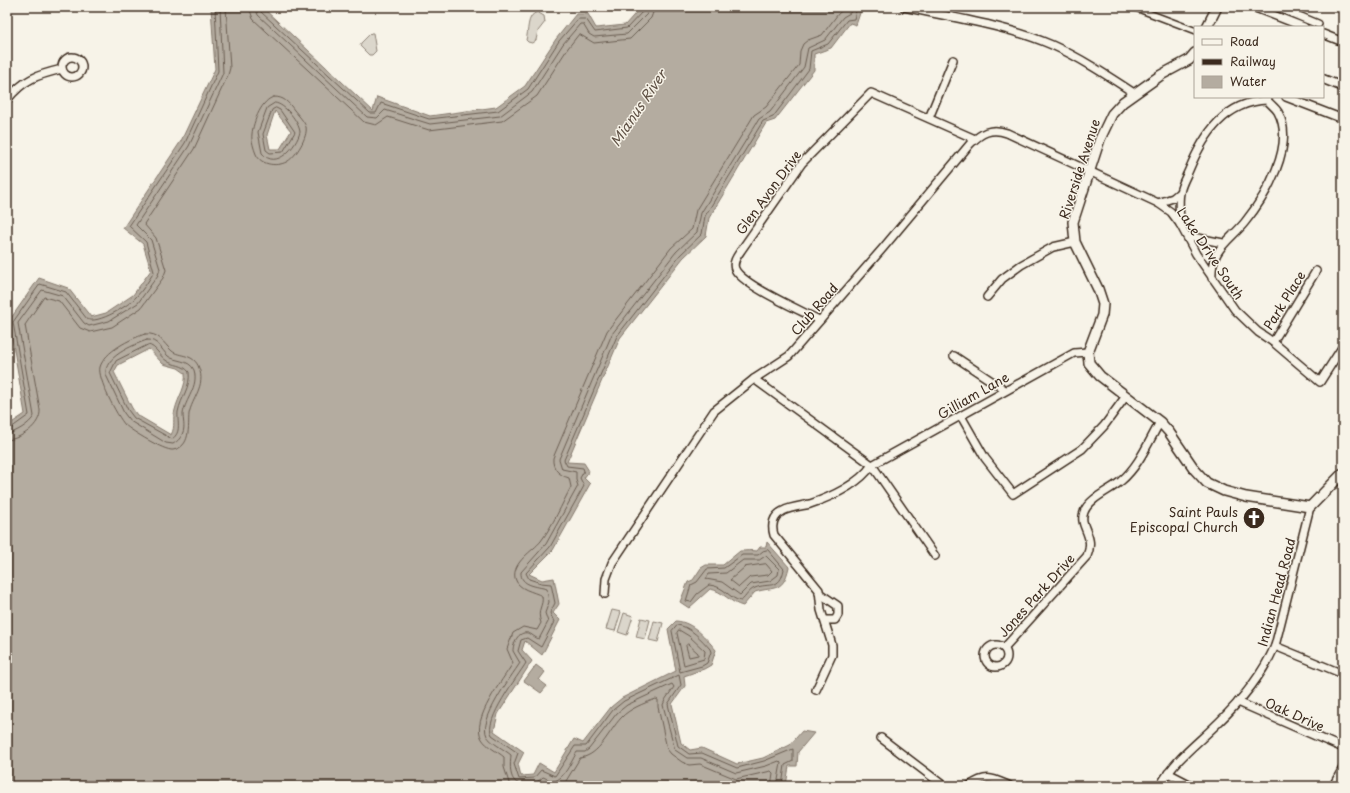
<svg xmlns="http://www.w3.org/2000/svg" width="1350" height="793" font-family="'Playpen Sans',sans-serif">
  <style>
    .green { fill: #dbd6cb; stroke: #8b8074 }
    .water { fill: #b4aca0; stroke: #84786c; fill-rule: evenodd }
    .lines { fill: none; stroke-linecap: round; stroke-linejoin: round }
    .shore { stroke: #6b5e52; stroke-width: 1 }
    .street-casing { stroke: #3b2a1e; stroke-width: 10 }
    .secondary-casing { stroke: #3b2a1e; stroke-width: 12 }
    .street { stroke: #f7f3e8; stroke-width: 7 }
    .secondary { stroke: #f7f3e8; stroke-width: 9 }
    .rail { stroke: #3b2a1e; stroke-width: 1.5 }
    .labels { text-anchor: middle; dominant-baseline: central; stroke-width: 3; stroke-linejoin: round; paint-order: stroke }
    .street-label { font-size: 13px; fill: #3b2a1e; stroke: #f7f3e8 }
    .poi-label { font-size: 13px; fill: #3b2a1e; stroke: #f7f3e8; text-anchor: end }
    .water-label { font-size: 14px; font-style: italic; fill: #5f5145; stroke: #f7f3e8 }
  </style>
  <rect width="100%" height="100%" fill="#f7f3e8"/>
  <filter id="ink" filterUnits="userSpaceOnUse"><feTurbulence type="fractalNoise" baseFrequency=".025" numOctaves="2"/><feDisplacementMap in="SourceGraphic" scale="8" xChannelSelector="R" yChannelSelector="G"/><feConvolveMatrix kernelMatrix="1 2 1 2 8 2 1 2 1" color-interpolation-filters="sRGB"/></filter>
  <g filter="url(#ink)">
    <g class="green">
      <path d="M537,12L544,16L545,22L538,31L536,40L532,43L528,42L526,40C529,31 526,16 537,12Z"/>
      <path d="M371,33H373L376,51L372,55H369L360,46L361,43Z"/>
      <path d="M612,610L621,612L615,631L606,629Z"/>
      <path d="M624,613L633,616L627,635L618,632Z"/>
      <path d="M641,618L650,620L645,639L636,637Z"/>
      <path d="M654,621L663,623L658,642L649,640Z"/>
    </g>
    <g class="water">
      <path d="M211,7H262L373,111L377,97L430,116L496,107L525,86L556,39L576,14H588L596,28L625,25L641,7H862L856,25L850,23L831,48L814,54V70L775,120L766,123L709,218L706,236L683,258L620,338L567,462L584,463L589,471L584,478L590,484L553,550L529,574L542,580L554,578L559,604L553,613L560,620L542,655L525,641L522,650L532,661L498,714L494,731L524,752L518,764L521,776L533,775L539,763L554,772L574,739L583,743L611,707L622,698L676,671L668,629L676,621C693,622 706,638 716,650L711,665L704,669L684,676L685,686L672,704L681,743L690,750L702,748L737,764L763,758L790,745L802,731L814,733L798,752L797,766H789L786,786H7V426L25,414L9,321L39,278L68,288L91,317L106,313L133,295L151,270L143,244L123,228L181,141L215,69ZM275,111L291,131L280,149H270L267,135ZM149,349L163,364L178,368L185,373C187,386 178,397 175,410C172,419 176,426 171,435L137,415L132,408L114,372L118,365Z"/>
      <path d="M767,542L789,567C783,593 775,586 755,592L743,606C730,603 723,591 710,589L689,608L680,602L688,582L693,580L701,568L706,565H723L740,551C746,551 751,550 757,551L760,547H766Z"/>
      <path d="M536,665L545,672L539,680L547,686L541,693L524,681Z"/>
    </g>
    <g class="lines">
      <g class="shore">
        <path d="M249,7L253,19L364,122L376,125L388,117L429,130L502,121L537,96L568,48L579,34L594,43L630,39L651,18L655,7"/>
        <path d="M255,7L258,15L367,117L377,118L385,110L430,124L500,116L532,92L563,44L580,24H583L589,34L594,37L627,34L647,14L649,7"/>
        <path d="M260,7L261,12L370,113H376L381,103L429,119L498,111L528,89L559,41L578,19H586L595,32L627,28L643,11L644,7"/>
        <path d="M274,97C284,97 288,102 294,110C298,115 304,121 306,127C308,137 296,156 288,161C279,167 261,166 256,154C254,149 251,140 252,134C253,122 262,99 274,97Z"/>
        <path d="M275,103C285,104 299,122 300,132C297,146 276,171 262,153L258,132L267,108Z"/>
        <path d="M276,108L280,110L295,132L283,152L270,153L266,150L263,134L272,110Z"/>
        <path d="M145,334C159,332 163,343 172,351C179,357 194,353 199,368C206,386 192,398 189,414C188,427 191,447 173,450C164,451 132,431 125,425C117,416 97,378 100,367C105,351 130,339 145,334Z"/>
        <path d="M147,340C157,339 161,349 168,356C175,362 189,359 194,370C199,387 185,399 183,414C183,420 185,427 183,432C181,438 178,441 173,444L166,443L130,421L124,413L106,375C103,357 133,345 147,340Z"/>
        <path d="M148,345C156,346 160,357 167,361C174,366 183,364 189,372C191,387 181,397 178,412C177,422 182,432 172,439L134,418L128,410L110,373L116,361Z"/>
        <path d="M7,429L11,428L29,415L13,322L40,284L66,292L87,319C97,325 130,305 136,297C143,290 149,280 154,272L146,242L129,226L185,143L218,71L215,7"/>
        <path d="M7,434C15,433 30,424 34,416L18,323L42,290L63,296L84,323L89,326L109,321L138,303L158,275L160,269L151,240L136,225L189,146L223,73L220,7"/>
        <path d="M7,440C21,439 41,425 40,410L25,325L44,297L59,301L80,328L90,332L112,327L141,308L163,278L166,270L156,238L144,224L194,149L228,75L230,68L226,7"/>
        <path d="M768,550L784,569C780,591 769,582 755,588C749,590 746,597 741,601C729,599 725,586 709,585L697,594L691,602L686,601L691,585L697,582L707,569L724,568L742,555H758L763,551Z"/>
        <path d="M766,556L779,569L778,575L770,581L751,584L740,595L722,582L706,579L709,574L726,573L743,560H759Z"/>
        <path d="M766,564L772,571L768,575L750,577L739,587L730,580L745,567Z"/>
        <path d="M677,625C690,626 702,640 710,649L711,652L707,663L702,666L680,672L672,631Z"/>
        <path d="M679,630L689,636L705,651L704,659L684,665L677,633Z"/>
        <path d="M688,644L698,653V655L689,657L686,646Z"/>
        <path d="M510,786L504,767V757C497,751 487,747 482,739C470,720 503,680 513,663L507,649L513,633L523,627L537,630L541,623C536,609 544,606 542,596C533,591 518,590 515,578C512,562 533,551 541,541C553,525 562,504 571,487L569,478C559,475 552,469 553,458L607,331L671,248L692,229L696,210L754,115L766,107L799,65L800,51L803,44L808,40L822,35L838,14L846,7"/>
        <path d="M559,786L566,781L580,758C600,755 608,732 621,718C629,709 644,703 656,699L658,700V707L667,749L671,754L682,762L689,765L700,764L736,779L771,771L773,773L771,786"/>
        <path d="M777,786L781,763L779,761L766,766L736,773L701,758H687L675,750L663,705L665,700L674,687L672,684L627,705L617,713L589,749L585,752H577C572,760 563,782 552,781C549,780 546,778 543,777C538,782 535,783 527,784C508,787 510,767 511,755C504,749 491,743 487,736C478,720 511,677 520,663L513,651C513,643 518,631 528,633C532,634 535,638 539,639L548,622L545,613L549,602L547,589C537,586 520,586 521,572L546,544L578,486L576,480V472L562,469L559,459L612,334L676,252L697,232L701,213L759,119L770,112L804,67L808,48L825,40L843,17L850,13L852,7"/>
        <path d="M782,786L785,765L793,761V749L764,761L737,768L702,753L689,754L678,746L668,704L681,685L679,675L624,701L613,710L586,746H575L555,776L541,770L534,778L519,779L514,764L518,753L492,735C483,721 518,676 526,663L518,651L521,640L527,638L541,647L554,622L550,613L555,603L551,584L541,583L529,579L526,573L550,547L584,486L580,478L584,471L583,468L567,466L564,460L617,336L680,255L702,234L705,216L763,121L773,117L809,69L811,51L828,44L847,20L854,19L857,7"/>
      </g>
      <g class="street-casing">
        <g id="street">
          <path d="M904,7C953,18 1006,25 1052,45C1081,58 1108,76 1134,93"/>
          <path d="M1253,7L1304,27"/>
          <path d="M1277,7L1318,24"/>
          <path d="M1323,34L1343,42"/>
          <circle cx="72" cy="67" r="10"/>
          <path d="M1286,97L1343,119"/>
          <path d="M7,100C24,79 37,75 62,69"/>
          <path d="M929,118L953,60"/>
          <path d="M1158,203L1173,198L1179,193"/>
          <path d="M1180,224C1180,214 1178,202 1180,193C1181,185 1186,177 1189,170C1204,134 1225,102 1267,100"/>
          <path d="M1188,236L1223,243"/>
          <path d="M1212,278C1210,249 1230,241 1245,222C1266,196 1296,145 1278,112C1275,107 1270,104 1267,100L1268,97"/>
          <path d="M987,297L1002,279L1021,265L1053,247L1075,242"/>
          <path d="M819,320C802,311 742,285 735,269C732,262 738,255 742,249L802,163L871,93L975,139"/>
          <path d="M1273,342L1316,271"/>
          <path d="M954,356L1005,390"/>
          <path d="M754,379L872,465L1074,353L1088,352"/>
          <path d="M961,416L985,458L1013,494L1082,449L1104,426L1126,396"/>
          <path d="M819,593L838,606V615L835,620H825"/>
          <path d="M605,594L606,579L612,563L714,411L754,379L789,356L883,248L970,144C981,133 991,127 1007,133L1158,203L1171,212L1180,224L1196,254L1235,310L1258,332L1273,342L1320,382L1343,346"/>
          <circle cx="996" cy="656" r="11"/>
          <path d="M1275,646L1343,674"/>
          <path d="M1004,648L1087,556C1096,535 1078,527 1084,512C1089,498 1111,490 1121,481C1139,466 1149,441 1160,422"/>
          <path d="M816,690L832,655V645L821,610L819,590L774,535C771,525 773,516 783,511C790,507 801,506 810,504C831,497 859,484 872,465L935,556"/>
          <path d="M1238,702L1343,748"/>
          <path d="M881,738L944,786"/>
          <path d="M1168,773L1193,786"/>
          <path d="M969,786C987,774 992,778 1010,786"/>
          <path d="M1160,786C1176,758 1196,745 1218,723C1241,701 1262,676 1275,646L1310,507"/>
          <path d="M1333,786L1343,768"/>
        </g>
      </g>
      <g class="secondary-casing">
        <g id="secondary">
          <path d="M1207,27L1217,7"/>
          <path d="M1195,53L1189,60L1161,75L1123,102L1112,114L1100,139L1073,222L1075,242L1098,289L1103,304L1102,315L1088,352L1089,363L1100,376L1160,422L1169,432L1195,470L1207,483L1224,491L1246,497L1310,507L1343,473"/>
        </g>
      </g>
      <use href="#street" class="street"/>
      <use href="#secondary" class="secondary"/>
      <g class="rail">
        <path d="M1124,7L1195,34"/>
        <path d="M1142,7L1195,27"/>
        <path d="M1323,74L1343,82"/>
        <path d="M1323,84L1343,92"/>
      </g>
    </g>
  </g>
  <defs>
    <g id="church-disc" transform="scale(1.15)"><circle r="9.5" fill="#3b2a1e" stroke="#f7f3e8"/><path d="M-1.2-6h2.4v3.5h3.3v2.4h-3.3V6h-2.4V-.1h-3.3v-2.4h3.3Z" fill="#fff"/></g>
  </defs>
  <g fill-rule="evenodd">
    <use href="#church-disc" x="1254" y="518"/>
  </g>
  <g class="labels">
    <g class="street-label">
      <text transform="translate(1079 169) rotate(-72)">Riverside Avenue</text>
      <text transform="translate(768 192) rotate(-54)">Glen Avon Drive</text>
      <text transform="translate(1211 253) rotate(56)">Lake Drive South</text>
      <text transform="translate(1284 300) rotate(-58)">Park Place</text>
      <text transform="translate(814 309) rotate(-49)">Club Road</text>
      <text transform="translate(973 395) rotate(-30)">Gilliam Lane</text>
      <text transform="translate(1276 592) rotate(-75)">Indian Head Road</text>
      <text transform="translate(1036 595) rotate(-48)">Jones Park Drive</text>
      <text transform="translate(1295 714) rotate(24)">Oak Drive</text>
    </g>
    <g class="poi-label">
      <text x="1238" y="511">Saint Pauls<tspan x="1238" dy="15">Episcopal Church</tspan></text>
    </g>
    <g class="water-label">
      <text transform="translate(638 108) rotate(-56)">Mianus River</text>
    </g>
  </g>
  <rect width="1350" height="793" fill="none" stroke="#f7f3e8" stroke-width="24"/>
  <rect x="12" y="12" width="1326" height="769" fill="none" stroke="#3b2a1e" stroke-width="1.5" filter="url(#ink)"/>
  <rect x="1194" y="26" width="130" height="72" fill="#f7f3e8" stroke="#aca397"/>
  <rect x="1202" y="39" width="20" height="6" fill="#f7f3e8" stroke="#aca397"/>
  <text x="1230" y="46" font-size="12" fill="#3b2a1e">Road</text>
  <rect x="1202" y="59" width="20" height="6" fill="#3b2a1e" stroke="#aca397"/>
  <text x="1230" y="66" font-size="12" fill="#3b2a1e">Railway</text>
  <rect x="1202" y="76" width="20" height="12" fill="#b4aca0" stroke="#aca397"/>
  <text x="1230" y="86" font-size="12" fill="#3b2a1e">Water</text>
</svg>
